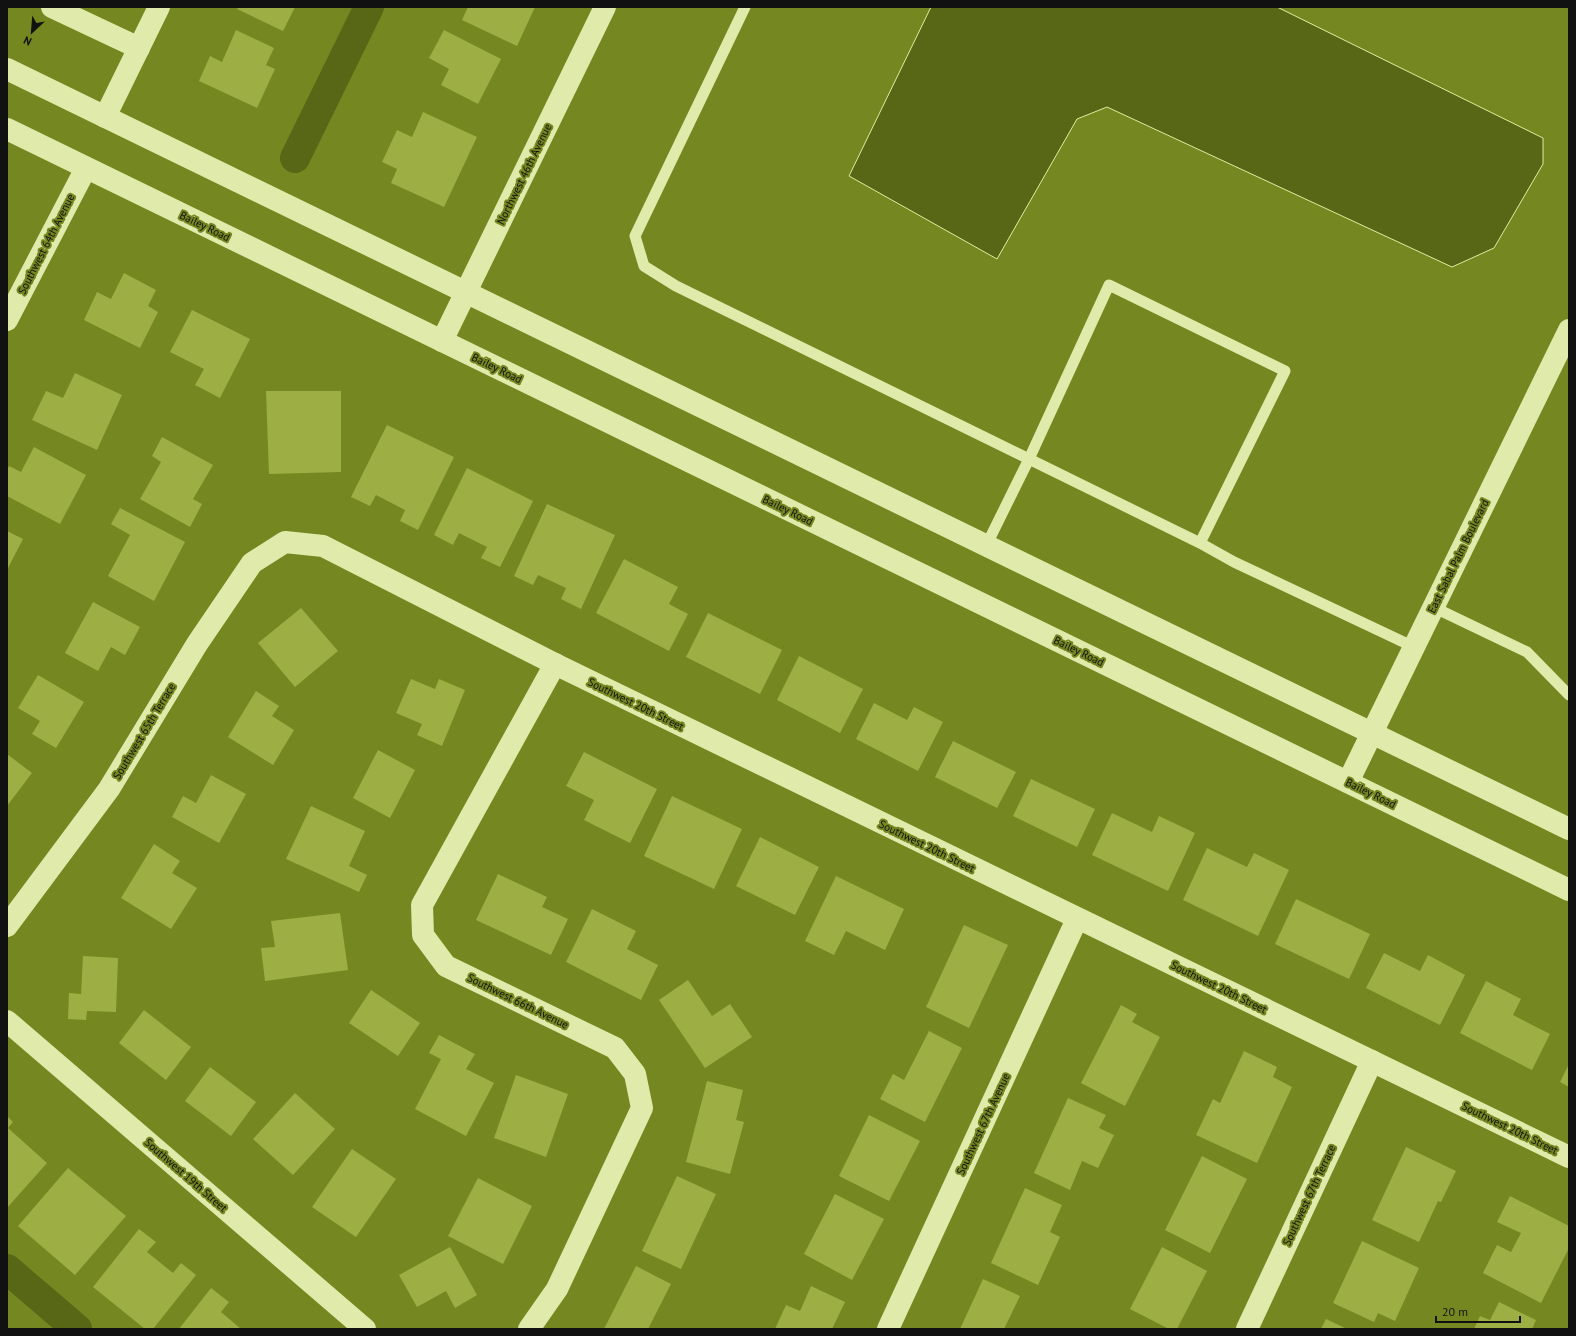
<svg xmlns="http://www.w3.org/2000/svg" width="1576" height="1336" font-family="'PT Sans',sans-serif">
  <style>
    .water { fill: #576716; stroke: #e0ec9e }
    .lines { fill: none; stroke-linecap: round; stroke-linejoin: round }
    .canal { stroke: #576716; stroke-width: 30 }
    .building { fill: #9cae44 }
    .service { stroke: #e0eaaa; stroke-width: 11 }
    .minor { stroke: #e0eaaa; stroke-width: 22 }
    .tertiary { stroke: #e0eaaa; stroke-width: 22 }
    .labels { text-anchor: middle; dominant-baseline: central; stroke-width: 4; stroke-linejoin: round; paint-order: stroke }
    .street-label { font-size: 11px; fill: #111; stroke: #758720 }
  </style>
  <rect width="100%" height="100%" fill="#758720"/>
  <path class="water" d="M931,7H1277L1543,138V164L1494,248L1452,267L1107,107L1077,119L997,259L849,176Z"/>
  <g class="lines">
    <g class="canal">
      <path d="M295,158L369,7"/>
      <path d="M7,1269L77,1329"/>
    </g>
  </g>
  <g class="building">
    <path d="M238,7H295L283,31L237,9Z"/>
    <path d="M468,7H535L517,46L462,20Z"/>
    <path d="M236,30L274,48L266,65L275,69L257,108L199,81L210,56L222,62Z"/>
    <path d="M444,30L501,59L478,104L441,85L449,69L429,58Z"/>
    <path d="M423,112L477,137L444,207L391,183L397,169L382,162L397,130L412,137Z"/>
    <path d="M124,273L156,290L148,306L158,312L140,348L84,320L97,292L111,299Z"/>
    <path d="M192,310L250,339L220,398L195,385L204,369L170,352Z"/>
    <path d="M75,373L122,395L97,450L32,420L46,391L63,398Z"/>
    <path d="M266,391H341V472L269,474Z"/>
    <path d="M387,425L454,457L418,530L400,521L405,510L376,495L370,506L351,497Z"/>
    <path d="M162,437L213,465L193,499L202,504L190,527L140,499L161,462L152,456Z"/>
    <path d="M34,447L86,475L60,524L7,496V470L9,466L21,472Z"/>
    <path d="M467,468L533,501L500,567L481,558L487,547L459,533L453,545L434,535Z"/>
    <path d="M547,504L615,535L581,609L561,599L566,588L538,575L533,585L514,576Z"/>
    <path d="M120,508L185,542L154,601L108,576L130,535L111,524Z"/>
    <path d="M7,531L23,539L7,570Z"/>
    <path d="M624,559L678,587L669,604L688,614L669,651L596,613Z"/>
    <path d="M93,602L140,627L125,655L111,647L98,671L65,653Z"/>
    <path d="M301,608L338,651L295,687L258,643Z"/>
    <path d="M708,613L782,650L760,694L686,657Z"/>
    <path d="M799,656L863,689L840,733L777,700Z"/>
    <path d="M38,675L84,702L56,748L32,734L40,721L18,708Z"/>
    <path d="M411,679L435,689L439,679L465,690L442,746L417,735L422,724L396,713Z"/>
    <path d="M256,691L279,706L272,716L294,730L273,765L228,737Z"/>
    <path d="M874,703L907,720L914,707L943,722L918,771L856,739Z"/>
    <path d="M953,741L1016,772L997,808L935,777Z"/>
    <path d="M378,750L415,770L390,818L353,798Z"/>
    <path d="M584,752L657,789L630,843L584,820L594,800L566,786Z"/>
    <path d="M7,754L32,773L7,806Z"/>
    <path d="M211,775L246,794L219,843L172,817L183,796L196,803Z"/>
    <path d="M1031,779L1095,809L1077,847L1013,816Z"/>
    <path d="M672,796L742,829L714,889L644,856Z"/>
    <path d="M311,806L365,831L349,866L367,875L359,892L286,859Z"/>
    <path d="M1112,813L1152,832L1159,816L1195,833L1168,891L1092,855Z"/>
    <path d="M760,837L819,867L795,915L736,886Z"/>
    <path d="M154,844L180,861L172,873L197,888L171,929L121,898Z"/>
    <path d="M1207,848L1247,867L1254,853L1289,870L1258,936L1183,900Z"/>
    <path d="M498,874L547,897L542,907L568,919L551,955L476,920Z"/>
    <path d="M836,876L904,909L885,950L846,931L834,955L805,941Z"/>
    <path d="M1296,899L1370,934L1349,979L1275,944Z"/>
    <path d="M592,909L636,931L627,949L658,965L641,1000L566,962Z"/>
    <path d="M340,913L348,970L265,981L261,948L275,947L271,921Z"/>
    <path d="M964,925L1008,945L969,1028L926,1007Z"/>
    <path d="M1384,953L1420,971L1428,955L1465,975L1440,1025L1366,988Z"/>
    <path d="M83,956L118,958L116,1012L87,1011L86,1020L68,1019L69,993L81,994Z"/>
    <path d="M688,980L712,1016L730,1004L752,1037L705,1068L659,1000Z"/>
    <path d="M1486,981L1521,999L1513,1015L1550,1034L1532,1070L1460,1033Z"/>
    <path d="M371,990L420,1023L398,1056L349,1023Z"/>
    <path d="M1121,1005L1137,1014L1132,1022L1160,1037L1125,1106L1081,1083Z"/>
    <path d="M144,1010L191,1047L166,1080L119,1043Z"/>
    <path d="M929,1031L962,1048L925,1122L880,1099L893,1074L904,1080Z"/>
    <path d="M439,1035L475,1054L466,1069L494,1083L466,1136L415,1109L441,1059L429,1053Z"/>
    <path d="M1244,1051L1277,1067L1273,1077L1292,1087L1257,1163L1196,1135L1213,1099L1220,1103Z"/>
    <path d="M1569,1064V1087L1560,1082Z"/>
    <path d="M210,1067L256,1102L231,1136L185,1101Z"/>
    <path d="M516,1075L568,1094L546,1157L494,1138Z"/>
    <path d="M707,1081L743,1090L736,1120L744,1122L730,1174L686,1162Z"/>
    <path d="M295,1093L335,1129L293,1175L253,1139Z"/>
    <path d="M1068,1098L1106,1115L1099,1128L1114,1135L1098,1168L1082,1161L1070,1190L1034,1173Z"/>
    <path d="M869,1115L920,1141L889,1201L839,1176Z"/>
    <path d="M7,1116L13,1122L8,1128L47,1163L7,1208Z"/>
    <path d="M1406,1147L1456,1171L1441,1202L1438,1201L1419,1242L1372,1220Z"/>
    <path d="M352,1149L396,1179L356,1237L312,1207Z"/>
    <path d="M1202,1156L1247,1179L1210,1253L1165,1230Z"/>
    <path d="M68,1168L126,1216L75,1275L18,1226Z"/>
    <path d="M677,1176L716,1194L681,1269L642,1251Z"/>
    <path d="M478,1178L532,1206L503,1264L448,1236Z"/>
    <path d="M1025,1188L1062,1205L1050,1232L1060,1237L1038,1285L991,1263Z"/>
    <path d="M835,1194L884,1219L852,1280L804,1254Z"/>
    <path d="M1510,1196L1569,1226V1248L1541,1303L1483,1273L1497,1245L1511,1252L1521,1233L1497,1222Z"/>
    <path d="M139,1229L156,1242L147,1252L173,1273L181,1263L196,1275L153,1329H145L93,1287Z"/>
    <path d="M1362,1241L1419,1268L1395,1321L1378,1313L1374,1322L1333,1303Z"/>
    <path d="M450,1247L477,1295L455,1308L446,1291L417,1307L399,1275Z"/>
    <path d="M1162,1247L1207,1271L1177,1329H1169L1130,1309Z"/>
    <path d="M636,1266L671,1284L648,1329H604Z"/>
    <path d="M983,1279L1020,1296L1004,1329H960Z"/>
    <path d="M811,1286L845,1302L832,1329H775L786,1305L800,1311Z"/>
    <path d="M211,1288L229,1302L221,1312L241,1329H179Z"/>
    <path d="M1499,1302L1536,1320L1532,1329H1474L1480,1316L1490,1320Z"/>
    <path d="M1326,1319L1347,1329H1321Z"/>
  </g>
  <g class="lines">
    <g class="service">
      <path d="M745,7L635,236L644,266L676,286L1029,459L986,546"/>
      <path d="M1200,543L1285,371L1109,285L1029,459L1200,543L1234,562L1414,647"/>
      <path d="M1433,607L1527,652L1569,695"/>
    </g>
    <g class="minor">
      <path d="M52,7L139,48"/>
      <path d="M105,117L159,7"/>
      <path d="M7,320L86,168"/>
      <path d="M442,341L605,7"/>
      <path d="M1348,782L1569,330"/>
      <path d="M7,926L109,789L197,644L252,563L285,542L323,546L555,664L1569,1157"/>
      <path d="M7,1021L365,1329"/>
      <path d="M529,1329L557,1289L642,1108L635,1074L615,1048L446,966L423,935L422,905L555,664"/>
      <path d="M888,1329L1077,919"/>
      <path d="M1247,1329L1372,1061"/>
    </g>
    <g class="tertiary">
      <path d="M7,69L1569,829"/>
      <path d="M7,129L1569,890"/>
    </g>
  </g>
  <g class="labels">
    <g class="street-label">
      <text transform="translate(524 174) rotate(-64)">Northwest 46th Avenue</text>
      <text transform="translate(205 226) rotate(26)">Bailey Road</text>
      <text transform="translate(46 244) rotate(-63)">Southwest 64th Avenue</text>
      <text transform="translate(497 368) rotate(26)">Bailey Road</text>
      <text transform="translate(788 510) rotate(26)">Bailey Road</text>
      <text transform="translate(1458 556) rotate(-64)">East Sabal Palm Boulevard</text>
      <text transform="translate(1079 651) rotate(26)">Bailey Road</text>
      <text transform="translate(636 704) rotate(26)">Southwest 20th Street</text>
      <text transform="translate(144 731) rotate(-59)">Southwest 65th Terrace</text>
      <text transform="translate(1371 793) rotate(26)">Bailey Road</text>
      <text transform="translate(927 846) rotate(26)">Southwest 20th Street</text>
      <text transform="translate(1219 987) rotate(26)">Southwest 20th Street</text>
      <text transform="translate(518 1001) rotate(26)">Southwest 66th Avenue</text>
      <text transform="translate(983 1124) rotate(-65)">Southwest 67th Avenue</text>
      <text transform="translate(1510 1128) rotate(26)">Southwest 20th Street</text>
      <text transform="translate(186 1175) rotate(41)">Southwest 19th Street</text>
      <text transform="translate(1309 1195) rotate(-65)">Southwest 67th Terrace</text>
    </g>
  </g>
  <rect width="1576" height="1336" fill="none" stroke="#111111" stroke-width="16"/>
  <g transform="translate(32 32) rotate(206)" stroke="#758720" stroke-width="3" paint-order="stroke">
  <path d="M0-3L7 15L0 10L-7 15Z" fill="#111111"/>
  <text y="-6" font-size="11" font-weight="bold" text-anchor="middle" fill="#111111">N</text>
  </g>
  <path d="M1436 1316v6h84v-6" fill="none" stroke="#111111" stroke-width="2"/>
  <text x="1442" y="1316" font-size="12" fill="#111111" stroke="#758720" stroke-width="3" paint-order="stroke">20 m</text>
</svg>
